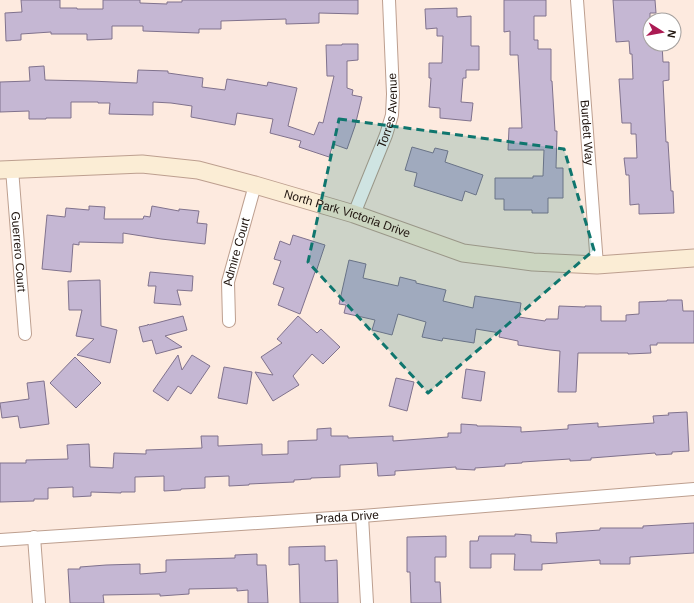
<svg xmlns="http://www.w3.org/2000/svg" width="694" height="603" font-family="Arial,sans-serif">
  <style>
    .building { fill: #c5b7d3; stroke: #80728d }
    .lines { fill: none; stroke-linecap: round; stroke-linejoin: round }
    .street-casing { stroke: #bd9f8f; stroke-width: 14 }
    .secondary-casing { stroke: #bd9f8f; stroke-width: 19 }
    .street { stroke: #fff; stroke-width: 12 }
    .secondary { stroke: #fbedd5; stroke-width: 17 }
    .marked { fill: #0f766e; fill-opacity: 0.2; stroke: #0f766e; stroke-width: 3; stroke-dasharray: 8 5; stroke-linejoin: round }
    .labels { text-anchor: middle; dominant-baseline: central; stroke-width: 4; stroke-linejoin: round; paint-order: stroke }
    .street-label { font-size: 12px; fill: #1f140e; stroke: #fff }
  </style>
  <rect width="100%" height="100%" fill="#fdeadf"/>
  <g class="building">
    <path d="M21,0H60V8H77V9H103V0H140V3L167,4V2H182V0H358V14L319,13V23L286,24V19L221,21V29H199V33L143,31V26H112V39L87,40V34H51V32L21,34V40L6,41L5,13L22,12Z"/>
    <path d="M504,0H546V16H534V40H538V49H551V81H552L555,131H557L556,168H563V198H548V213H532V210H504V199H495V178H533V176H543L544,150H508L509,128H522L518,55H510V31L504,32Z"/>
    <path d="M613,0H655L656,13H650V44H662L663,62H669V80L663,81L666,142H668L671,191H673L674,213L639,214V204L630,205L629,175H626L624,158H637L636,134H631V123H622L619,79H633L632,54H630L629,41L616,42Z"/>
    <path d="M457,8V17L471,16V46H479V70H466V78H463L461,102L473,103L471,121L440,118V108L429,107L431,78H429V63H442L443,36H437V28L426,29L425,9Z"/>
    <path d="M342,44H358V60L347,61V88L353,90L352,95L362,97L355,126L347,149L333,144L329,157L299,147L301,141L270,133L273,119L237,113L235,125L191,117L192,106L171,103L153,102V115L109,114L110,103H98V102H71V118H46V119H29V111L0,112V82L30,81L29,67L44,66L45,80L90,81L137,83L138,70L168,71V73L203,78L202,87L225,90L227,79L267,86L268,82L297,88L288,126L314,135L319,122L323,123L334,76H327L326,45H342Z"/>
    <path d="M412,147L433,153L435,148L448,151L445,162L483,175L476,195L465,191L462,201L414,186L417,173L405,170Z"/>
    <path d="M89,206L105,207L104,219H143L144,216L150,217L152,206L179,211V209L199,211L197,223L207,224L205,244L161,239L123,233V243L79,242V245L73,244L71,272L42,269L47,215L65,217L66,208L89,210Z"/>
    <path d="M293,235L325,245L316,272H315L300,314L278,305L284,288L273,284L281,261L274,259L280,241L290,245Z"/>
    <path d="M349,260L366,264L363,278L398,286L400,277L416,281V283L446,290L443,301L473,308L475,296L521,303L519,317L545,321L546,319H558L559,306L585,307V306H601V321H626V315L639,314V302L667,301V300H682L683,311H694V343H657V345H650L651,353L628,354V353H578L576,392H558L560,351L550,350L518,345V341L499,337L500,333L476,329L474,343L443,338L442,341L422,337L426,322L398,314L392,335L372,330L375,320L344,313L346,305L339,304Z"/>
    <path d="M150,272L193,276L192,291L177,290L181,305L154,303L156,286H148Z"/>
    <path d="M100,280L101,326L117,330L110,363L77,355L94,339L76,336L82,310H69L68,281Z"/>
    <path d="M183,316L187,330L165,336L182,347L156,354L152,340L143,342L139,327L148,325V324L149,325Z"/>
    <path d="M298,316L317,333L321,329L340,347L323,364L312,354L293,376L299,385L273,401L255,372L273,375L261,357L282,343L277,339Z"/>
    <path d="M178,355L182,370L192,355L210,366L191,394L178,386L168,401L153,391Z"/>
    <path d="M75,357L101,383L76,408L50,383Z"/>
    <path d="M224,367L252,372L247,404L218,398Z"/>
    <path d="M466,369L485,372L481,401L462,398Z"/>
    <path d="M396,378L414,382L407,411L389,406Z"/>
    <path d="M44,381L49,424L20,428L18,416L2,418L0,403L29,399L27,383Z"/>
    <path d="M687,412L689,451L672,452V454L656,455L655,453L591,458V460L570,461V459L522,462V463L505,464V466L475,468V470L456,469V467L395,471V475L378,476L377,463L340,465V477L311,478V479L294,480V482L249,484V485L229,486V476L205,477V488L181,489V490L164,491V476L135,477V492H121V493L91,492V496L73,497V487L48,488V499H34V501L0,502V463H26V460L68,459L67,445L89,444L90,467L113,468L114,453L146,454V450L202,448L201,436H218V446L262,444V455L288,454V441L317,440V429L331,428V436H348V438L393,436V441L448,437V433H461V424L477,425V426H490L521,427V432L568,429V425L598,423V427L654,423L653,416L669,415L668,413Z"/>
    <path d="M694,523V553L630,557V564H600V560L542,564V570H514L515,554H491V568H470V541H478L479,536H515V534L531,535V542L557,543L556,533L600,530V528H643V526Z"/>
    <path d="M446,536V557H435V582H440L441,603H411L410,572H407V537Z"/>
    <path d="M325,546V561L337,560L338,603H300L299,564L289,565V547Z"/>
    <path d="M257,554V565H266L268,603H248V590L237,591V588L189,589V594L160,596V594L103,595L104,603H70L68,569H80V567L106,565L140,564V574L166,572V560L235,558V555Z"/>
  </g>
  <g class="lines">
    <g class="street-casing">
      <g id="street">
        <path id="s1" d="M577,0L597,265"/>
        <path id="s2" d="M12,169L25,334"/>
        <path id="s3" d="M354,214L386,135L392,115L393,94L389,0"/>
        <path id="s4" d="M229,321L228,282L255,185"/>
        <path d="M362,516L367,603"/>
        <path d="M34,537L39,603"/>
        <path id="s5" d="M0,540L362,516L694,489"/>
      </g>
    </g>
    <g class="secondary-casing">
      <g id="secondary">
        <path id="s6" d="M0,170L142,164L198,170L255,185L354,214L463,253L533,262L597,265L694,258"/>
      </g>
    </g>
    <use href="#street" class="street"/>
    <use href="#secondary" class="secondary"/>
  </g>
  <path class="marked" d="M339,119L564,149L594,250L428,393L308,262Z"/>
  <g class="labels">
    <g class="street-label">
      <text stroke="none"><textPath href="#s3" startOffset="110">Torres Avenue</textPath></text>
      <text stroke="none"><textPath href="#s1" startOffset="133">Burdett Way</textPath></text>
      <text stroke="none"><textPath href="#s6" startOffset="354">North Park Victoria Drive</textPath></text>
      <text stroke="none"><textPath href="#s2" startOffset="83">Guerrero Court</textPath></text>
      <text stroke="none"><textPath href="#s4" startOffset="70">Admire Court</textPath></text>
      <text stroke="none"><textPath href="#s5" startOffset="348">Prada Drive</textPath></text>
    </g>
  </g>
  <g transform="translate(662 32) rotate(101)"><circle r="19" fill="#ffffff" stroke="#a5a19f"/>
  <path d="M0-3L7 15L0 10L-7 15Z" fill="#ab1a53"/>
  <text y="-6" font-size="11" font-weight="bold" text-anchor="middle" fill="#1f140e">N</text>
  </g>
</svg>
